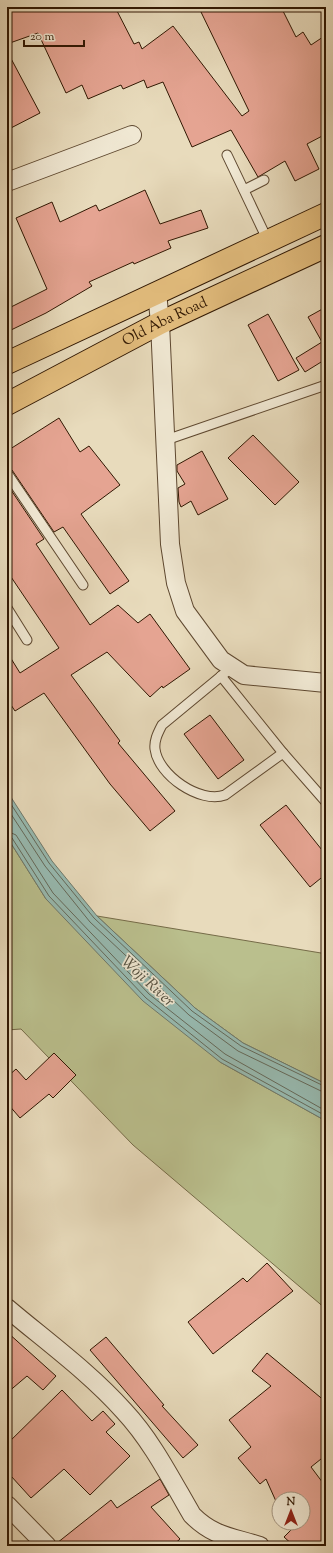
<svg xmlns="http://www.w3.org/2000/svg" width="333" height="1553" font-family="'Sorts Mill Goudy',serif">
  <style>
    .green { fill: #babf8d; stroke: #756b48 }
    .water { fill: #97bbb2; stroke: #6e796c }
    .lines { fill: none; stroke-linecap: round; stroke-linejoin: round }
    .shore { stroke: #64695a; stroke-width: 1 }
    .building { fill: #e5a492; stroke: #301702 }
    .service-casing { stroke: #5e4830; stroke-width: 11 }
    .minor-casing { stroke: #5e4830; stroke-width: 20 }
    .primary-casing { stroke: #301702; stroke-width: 24 }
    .service { stroke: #f0e8d3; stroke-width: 9 }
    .minor { stroke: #f0e8d3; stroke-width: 18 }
    .primary { stroke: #e4be7e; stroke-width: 22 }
    .labels { text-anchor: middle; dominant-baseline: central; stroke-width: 3.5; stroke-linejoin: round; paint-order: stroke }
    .street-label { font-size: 15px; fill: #301702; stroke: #f0e8d3 }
    .water-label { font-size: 16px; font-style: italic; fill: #545040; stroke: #f0e8d3 }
  </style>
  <rect width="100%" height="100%" fill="#e8dbbc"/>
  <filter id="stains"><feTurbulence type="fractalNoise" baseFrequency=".005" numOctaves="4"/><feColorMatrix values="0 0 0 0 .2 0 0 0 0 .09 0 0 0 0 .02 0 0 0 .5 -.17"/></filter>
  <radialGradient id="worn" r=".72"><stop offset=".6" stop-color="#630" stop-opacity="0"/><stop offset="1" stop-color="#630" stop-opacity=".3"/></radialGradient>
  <g class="green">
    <path d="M7,837L46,899L220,1062L326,1121V1309L133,1145L21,1029L7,1030Z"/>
    <path d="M97,916L321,953L326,958V1084L243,1043L195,1008Z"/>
  </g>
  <path class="water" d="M7,791L52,861L97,916L195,1008L243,1043L326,1084V1121L220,1062L143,1001L46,899L7,837Z"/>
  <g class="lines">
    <g class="shore">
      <path d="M7,798L49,863L94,918L192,1011L241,1046L326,1087"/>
      <path d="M7,808L45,866L90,922L189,1015L238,1051L321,1091L326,1092"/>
      <path d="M7,831L16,835L53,893L149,994L225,1054L326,1111"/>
      <path d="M7,836L12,838L49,896L146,998L222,1059L326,1116"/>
    </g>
  </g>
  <g class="building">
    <path d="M7,7H115L134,44L139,42L142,49L173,26L242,116L249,111L201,12L211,7H281L296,37L303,32L311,45L326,35V134L307,144L319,169L295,181L285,161L258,177L231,130L192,147L163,82L147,88L144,80L123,89L121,85L88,99L82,85L66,93L38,33L7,44Z"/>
    <path d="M7,51L40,113L7,130Z"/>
    <path d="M145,190L160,224L201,210L208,228L168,241L171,248L134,264L133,262L89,282L92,286L46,313L11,330L7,322V309L47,289L16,218L52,202L60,222L96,205L99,211Z"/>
    <path d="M326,307V359L305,372L296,358L322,342L308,317Z"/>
    <path d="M268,314L299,370L278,381L248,325Z"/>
    <path d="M59,418L80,452L89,446L120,485L81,514L129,581L110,594L63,527L54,532L12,470L7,467V451Z"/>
    <path d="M253,435L299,482L275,505L228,458Z"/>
    <path d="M202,451L228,499L198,515L191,501L181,507L179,502L178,488L185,484L177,471V465Z"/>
    <path d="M7,484L44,539L36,544L90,625L118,605L138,623L150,614L190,669L163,688L162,686L150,697L107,652L71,675L120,741L118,743L175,811L150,831L110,784L44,693L15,711L7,699V652L20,673L59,648L7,571Z"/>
    <path d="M210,715L244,760L218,779L184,734Z"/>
    <path d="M286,805L326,855V874L310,887L260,825Z"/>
    <path d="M54,1053L76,1075L53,1098L49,1094L20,1118L7,1103V1077L16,1069L26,1080Z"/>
    <path d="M267,1263L293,1291L213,1354L188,1322L243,1278L247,1282Z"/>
    <path d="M7,1332L56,1376L43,1390L27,1376L7,1393Z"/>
    <path d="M106,1337L164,1405L162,1406L198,1445L183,1458L90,1350Z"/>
    <path d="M267,1353L326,1402V1455L311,1467L326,1487V1536L316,1546H294L284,1537L293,1528L290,1523H303V1499H279V1508L266,1479L260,1484L238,1458L251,1447L229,1420L271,1386L252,1371Z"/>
    <path d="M62,1390L92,1421L103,1411L115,1424L106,1432L130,1456L90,1495L64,1469L31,1498L11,1476H7V1444Z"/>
    <path d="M160,1479L169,1495L151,1507L180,1539L172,1546H57V1543L111,1500L117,1508Z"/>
  </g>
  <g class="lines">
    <g class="service-casing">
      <g id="service">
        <path d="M227,155L268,241"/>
        <path d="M244,190L264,180"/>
        <path d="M166,440L326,385"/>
        <path d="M7,473L83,585"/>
        <path d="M7,608L27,640"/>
        <path d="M231,668L162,725C158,733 154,740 155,749C158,775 200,804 225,795L283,753L326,802"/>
        <path d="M221,676L283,753"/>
      </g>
    </g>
    <g class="minor-casing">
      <g id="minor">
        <path d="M7,182L132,135"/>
        <path d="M157,292L160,323L170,544L176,583L185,611L221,660L244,675L326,683"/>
        <path d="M7,1308C46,1341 89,1372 124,1411C152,1441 171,1479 192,1515C214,1537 232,1537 260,1546"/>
        <path d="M7,1505L47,1546"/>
      </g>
    </g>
    <g class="primary-casing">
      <g id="primary">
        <path d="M7,363L326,214"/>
        <path id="s1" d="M7,404L160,323L326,246"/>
      </g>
    </g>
    <use href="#service" class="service"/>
    <use href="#minor" class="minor"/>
    <use href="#primary" class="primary"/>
  </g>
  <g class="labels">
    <g class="street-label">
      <text stroke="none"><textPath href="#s1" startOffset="178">Old Aba Road</textPath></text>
    </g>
    <g class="water-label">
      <text transform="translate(147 982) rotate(43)">Woji River</text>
    </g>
  </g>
  <rect width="333" height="1553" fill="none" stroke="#e8dbbc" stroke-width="24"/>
  <rect x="8" y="8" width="317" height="1537" fill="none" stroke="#301702" stroke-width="2"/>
  <rect x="12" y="12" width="309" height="1529" fill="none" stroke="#301702"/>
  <g transform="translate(291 1511)"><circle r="19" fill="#f0e8d3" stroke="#a3947f"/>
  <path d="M0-3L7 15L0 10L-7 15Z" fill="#8f2418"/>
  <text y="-6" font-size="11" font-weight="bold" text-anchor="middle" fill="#301702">N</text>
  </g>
  <path d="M24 40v6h60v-6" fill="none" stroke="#301702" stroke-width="2"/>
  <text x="30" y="40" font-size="12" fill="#301702" stroke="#f0e8d3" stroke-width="3" paint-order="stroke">20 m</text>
  <rect width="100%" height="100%" filter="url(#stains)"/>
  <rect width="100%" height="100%" fill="url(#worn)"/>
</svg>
